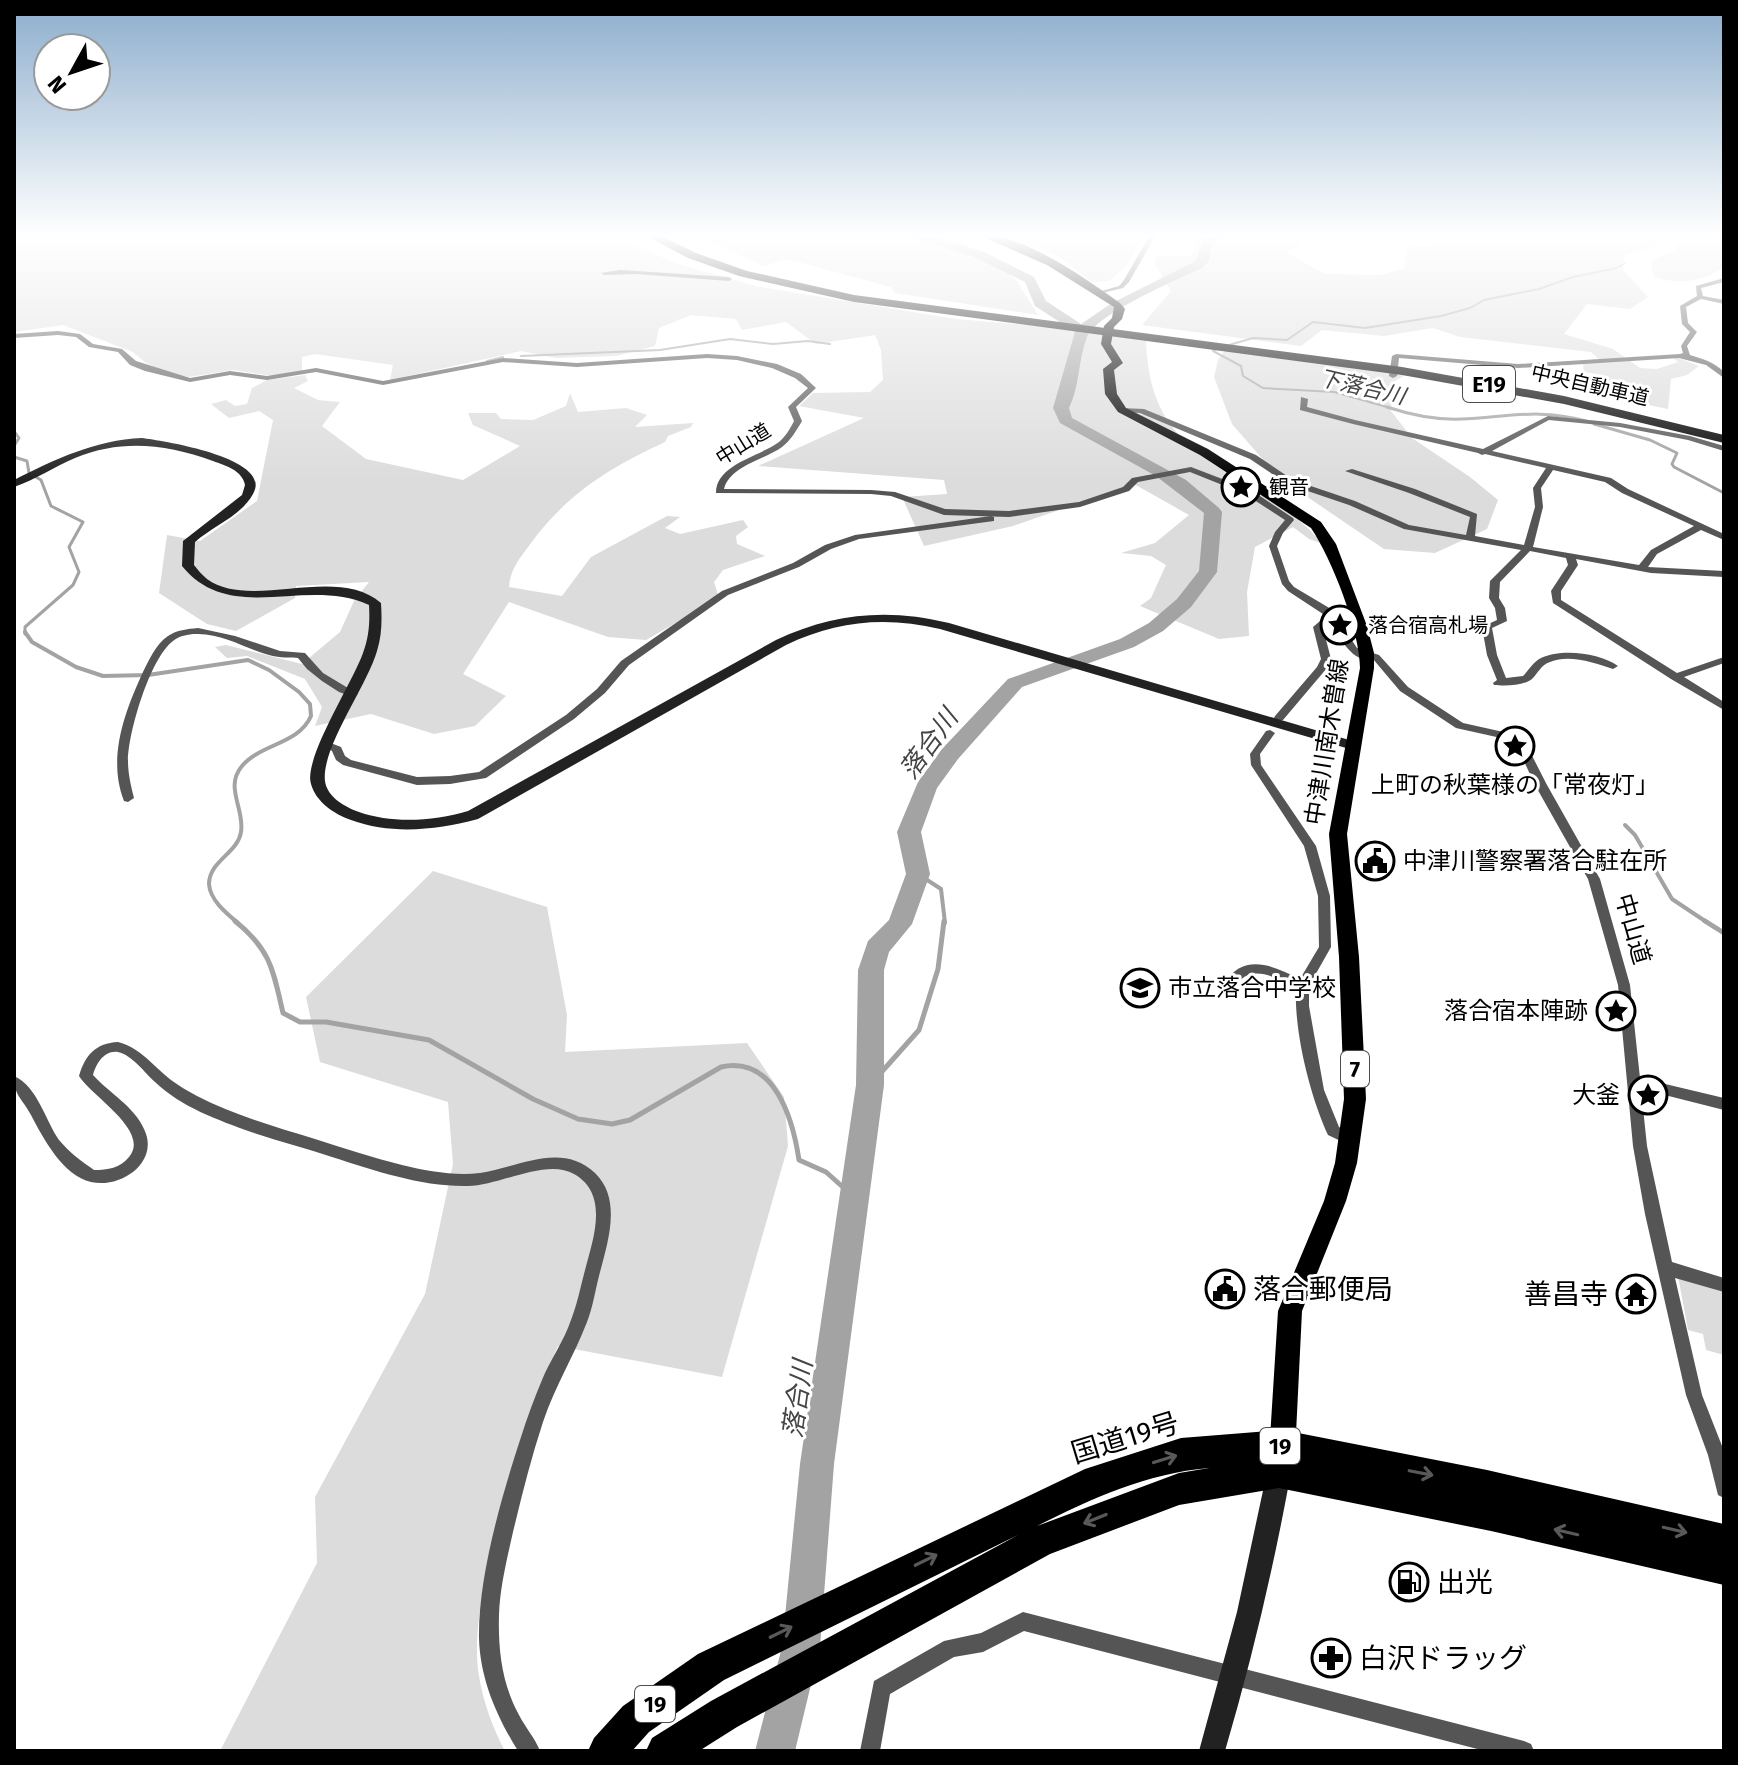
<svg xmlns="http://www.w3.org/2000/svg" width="1738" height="1765" font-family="'Fira Sans','Noto Sans JP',sans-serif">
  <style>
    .green { fill: #dcdcdc }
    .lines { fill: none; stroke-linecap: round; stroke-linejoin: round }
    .stream-far3 { stroke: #a3a3a3; stroke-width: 2 }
    .stream-far2 { stroke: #a3a3a3; stroke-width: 3 }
    .stream-far1 { stroke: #a3a3a3; stroke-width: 4 }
    .stream { stroke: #a3a3a3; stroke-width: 5 }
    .river { fill: #a3a3a3; fill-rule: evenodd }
    .street { fill: #555; fill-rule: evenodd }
    .secondary { fill: #222; fill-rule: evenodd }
    .primary { fill: #000; fill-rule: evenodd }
    .highway { fill: #000; fill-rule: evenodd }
    .oneway { stroke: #595959 }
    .labels { text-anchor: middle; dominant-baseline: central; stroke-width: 6; stroke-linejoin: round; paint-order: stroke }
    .far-street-label { font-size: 20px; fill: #000; stroke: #fff }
    .far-poi-label { font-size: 20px; fill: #000; stroke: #fff; text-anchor: start }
    .shield { fill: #fff; stroke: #4c4c4c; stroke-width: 2 }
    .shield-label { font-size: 22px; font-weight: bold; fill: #000 }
    .far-water-label { font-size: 22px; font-style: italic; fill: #444; stroke: #fff }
    .street-label { font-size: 24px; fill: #000; stroke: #fff }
    .poi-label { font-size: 24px; fill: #000; stroke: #fff; text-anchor: start }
    .water-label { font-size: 26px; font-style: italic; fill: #444; stroke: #fff }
    .near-poi-label { font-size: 28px; fill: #000; stroke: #fff; text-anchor: start }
    .near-street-label { font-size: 28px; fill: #000; stroke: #fff }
  </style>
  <rect width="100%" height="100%" fill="#fff"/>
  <g class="green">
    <path d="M14,233H607L675,263L760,287L956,319L1121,333L1146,338C1148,434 1197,453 1269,500C1289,513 1306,523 1321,543L1309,539L1293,527L1255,547L1247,592L1249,636L1219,639L1140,606L1151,598L1166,565L1151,556L1121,553L1155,543L1189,515L1134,484L1013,526L924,546L902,497L947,494L944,480L758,466L864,418L799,406L813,393L870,392L883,380L881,350L875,335L816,344L786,322L742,330L736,319L691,315L659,328L655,346L616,356L556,358L521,351L390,380L393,365L315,354L302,357V371L273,376L233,370L189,377L170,374L146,363L133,352L63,325L14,332Z"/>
    <path d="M689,233H934L988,254L1017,281L1038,315L895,293L891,287L787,259L764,266Z"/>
    <path d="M1003,233H1143L1128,264L1109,281L1092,282L1058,256Z"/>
    <path d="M1191,233H1296L1299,246L1285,252L1325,274L1379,275L1404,269L1407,247L1437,246L1442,233H1724V267C1701,282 1680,285 1654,277L1651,261L1674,251L1680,240L1663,236L1657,244L1624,256L1623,270L1648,297L1630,309L1587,304L1564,334L1613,349L1640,368L1657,369L1678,362L1673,358L1676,357L1699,366L1687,375L1671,379L1668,409L1601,395L1609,388L1602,375L1584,372L1583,363L1602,362L1591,352L1460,337L1433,328L1384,336L1322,330L1301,346L1142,325L1171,291L1155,264L1156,256H1190L1196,247Z"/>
    <path d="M1225,350L1405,375L1392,383L1391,411L1412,438L1470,477L1498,500L1487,529L1435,553L1384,549L1278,477L1232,424L1214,377L1218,360Z"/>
    <path d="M305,375L308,381L294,388L318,400L340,402L322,426L366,459L463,480L520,446L473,425L468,413H496L501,419L533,420L566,406L570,393L578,412L626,408L647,415L635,427L693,423L691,427L668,436L665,442C609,468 568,493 531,543C520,558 510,569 509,587L562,596L591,557L667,516L680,517L665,528L680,534L743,520L748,527L736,536L737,544L765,556L723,570L714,582L719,598L646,640L608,637L509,602L463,674L506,696L475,726L434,734L371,714L315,726L322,707L305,679L247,656L227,658L215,647L226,645L302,664L340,632L354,601L369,582L296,586L295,598L236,631L207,624L159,593L167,535L200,541L257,501L273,420L259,411L229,418L211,404L226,400L235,406L247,404L252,388L267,380Z"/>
    <path d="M433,871L547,907L567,1015L565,1052L747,1043L784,1097L788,1146L722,1377L558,1346C522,1423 498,1502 484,1585C479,1614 474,1647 479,1676C483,1701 493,1729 505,1751H220L317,1563L315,1497L425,1294L453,1164L448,1102L320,1062L306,997Z"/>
    <path d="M1678,1276L1724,1292V1355L1706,1350L1703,1334L1688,1330Z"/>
  </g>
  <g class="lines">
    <g class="stream-far3">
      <path d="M1229,345L1253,338L1287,340L1313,322L1365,328L1441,316L1470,308L1484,300L1539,289L1573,277L1617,268L1625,263"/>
      <path d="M1217,349L1213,351L1241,366L1243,376L1263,388L1334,392L1394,409"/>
      <path d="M521,356L660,350L730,339L773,344L808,341L830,344"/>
      <path d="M487,361L503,357"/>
    </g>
    <g class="stream-far2">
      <path d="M1387,407C1411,415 1436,420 1461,419C1508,417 1539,408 1586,421"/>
      <path d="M1594,424L1650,440L1677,453L1672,464L1674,467L1724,493"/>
      <path d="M14,431L19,438L14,446"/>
      <path d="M14,457L27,461L29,473L41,480L51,506L83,522L69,547L79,572L73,585L25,627V634"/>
    </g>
    <g class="stream-far1">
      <path d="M25,632L32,642L76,667L103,676L148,675L248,660L269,670L299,692L310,704L311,716C299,744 260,744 242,766C224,787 245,809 241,832C238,853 209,861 209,884C210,900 226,913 238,923"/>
      <path d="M1625,825L1635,835L1672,899L1708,923"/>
      <path d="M918,874L941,889L945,923"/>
    </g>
    <g class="stream">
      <path d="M235,921C271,950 273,970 283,1013L300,1022H326L429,1040L533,1099L578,1119L612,1124L630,1120L721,1067C775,1055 793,1120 799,1160L826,1172L854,1197"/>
      <path d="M1705,921L1724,933"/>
      <path d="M870,1085L919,1030L938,969L944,921"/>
    </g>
    <path class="river" d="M899,233H918L982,251L1034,277L1046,301L1081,324L1112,303L1194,262C1206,246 1194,233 1224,233L1212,243L1209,261L1202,268C1178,279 1096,314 1087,337C1078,360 1080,385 1069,408L1072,418L1186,480L1219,508L1222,512L1217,572L1191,607L1163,631L1134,647L1022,687L958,759L937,788L921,832L930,874L912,924L889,952L884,970V1085L834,1464L820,1647L795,1751H755L782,1647L800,1464L856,1085L858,970L868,941L889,920L906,874L897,832L918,782L942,749L1008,679L1120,639L1149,623L1177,599L1199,571L1204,513L1156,476L1060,423L1053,408L1075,332L1035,306L1025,282L974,257Z"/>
    <g class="street">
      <path d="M1151,233H1157L1129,282L1123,288L1098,294V292L1119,286L1124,280Z"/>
      <path d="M620,270L729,277L732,279L729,281L636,274L604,275L601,273Z"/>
      <path d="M1724,278V282L1701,288L1703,296L1724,300V304L1701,299L1686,307L1688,323L1697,332L1687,346L1690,355C1703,359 1714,362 1724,372V378L1706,365L1679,358L1518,368L1399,358L1397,376L1393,378L1389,376L1392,356L1396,354L1518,364L1680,354L1683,353L1681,346L1690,332L1682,324L1680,306L1697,296L1696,286Z"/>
      <path d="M58,331L80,334L93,344L122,349L136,361L190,378L230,371L267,376L316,368L383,381L503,358L577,363L707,354L737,356L777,364L801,374L816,388L796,407L802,421C796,431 791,440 782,447C764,460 730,466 724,489L871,490L895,492L945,509L1009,511L1079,502L1123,487L1132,478L1191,467L1251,490L1293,518L1294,520L1283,533L1277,546L1289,581L1294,587L1331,609L1357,648L1379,655L1408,687L1463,723L1517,735L1524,740L1547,785L1600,879L1630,985L1640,1078L1724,1098V1110L1641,1089L1647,1146L1672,1262L1724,1278V1292L1675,1278L1702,1395L1724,1451V1498L1718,1495L1708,1455L1686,1395L1645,1214L1633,1146L1618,985L1588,879L1535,785L1516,744L1510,740L1456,728L1400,691L1373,659C1352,664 1340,637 1330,622L1323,628L1331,659L1327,668L1283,720H1275L1274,718L1275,716L1317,667L1321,659L1313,627L1326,616L1288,591L1282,584L1269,546L1275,532L1285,520L1245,494L1190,472L1138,482L1129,491L1080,507L1009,517L944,515L891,496L871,494L716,493C716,464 759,457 779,442C786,436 790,429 794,421L788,407L808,388L795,378L772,368L737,360L707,358L577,367L503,362L383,385L316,372L267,380L230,375L190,382L145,371L130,365L118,352L89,347L76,337L58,335L14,338V334Z"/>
      <path d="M1301,397L1308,399L1307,407L1355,420L1483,449L1548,416L1620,423L1690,436L1724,446V451L1688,440L1620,427L1549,420L1492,451L1611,478L1628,489L1724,534V540L1701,530L1657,554L1648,567L1724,571V577L1651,573L1576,559L1578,565L1561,591V600L1677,673L1724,657V663L1684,677L1724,702V710L1671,679L1553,603L1551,591L1568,565L1566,558L1530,551L1500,582L1499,598L1505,608L1507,621L1492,628L1497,655L1506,678L1523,676C1529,670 1533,662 1541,658C1562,648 1600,653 1618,666L1613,669C1594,663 1570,654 1550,662C1541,665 1538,673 1532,679C1523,686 1505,686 1494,685L1493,683L1497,680L1487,655L1482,627L1497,620L1495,608L1489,598L1490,581L1521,550L1404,529L1349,505L1287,484L1250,459L1140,413L1122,412L1118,410L1122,408L1144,409L1256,455L1293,480L1355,501L1409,525L1466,535L1470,517L1409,493L1345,471L1352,469L1415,489L1477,514L1475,536L1524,545L1535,507L1533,488L1546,468L1485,454L1482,455L1478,453L1353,424L1300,410ZM1553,470L1605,482L1622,493L1694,526L1651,550L1639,565L1533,547L1543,507L1541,488Z"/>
      <path d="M991,516L994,517V521L859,539L831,549L799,567L728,595L629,665L605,693L574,719L486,778L450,784L417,785L343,765L336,760L332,751L323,745L328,742L341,747L345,756L351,760L417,777L450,776L479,772L566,715L597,689L621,661L722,591L793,563L825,545L855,535Z"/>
      <path d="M198,628L235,636L280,651L305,653L323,673L358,694L353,697L339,692L322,681L307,669L298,658C292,657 286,658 279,657C251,653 226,633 196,634C188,634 179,636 173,641C150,658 128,733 128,761C128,774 131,786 134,798L128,802L124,801C107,758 125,711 143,672C149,660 156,644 168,636C177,630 187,629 198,628Z"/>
      <path d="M1270,730L1275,733L1260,754L1261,765L1316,846L1330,896L1331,947L1309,986V1006L1324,1090L1339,1127L1354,1135L1356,1139L1354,1143L1349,1145L1328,1135C1310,1096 1294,1032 1296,988C1282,981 1261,968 1246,976C1235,982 1238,990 1224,989L1223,985C1243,952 1272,965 1300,979L1319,947L1318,896L1304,846L1251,765L1250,754L1266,731Z"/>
      <path d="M118,1042C141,1048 153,1066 171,1080C179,1086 188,1091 197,1096C234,1115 275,1127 315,1139C344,1148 373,1158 402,1165C427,1171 454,1176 480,1173C517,1168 561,1141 595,1173C623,1200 607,1244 599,1276C595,1291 593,1307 587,1322C574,1356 555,1386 543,1422C531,1458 522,1495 513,1532C507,1559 500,1587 499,1615C498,1650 502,1684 519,1715C525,1727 535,1738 540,1751H518C497,1717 480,1679 479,1638C478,1577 502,1495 521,1437C527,1418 534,1399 542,1380C550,1360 564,1341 571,1320C577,1305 580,1289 584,1274C592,1242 611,1195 574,1174C546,1158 499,1186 468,1186C422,1187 376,1171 332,1157C305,1148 278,1141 251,1132C218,1120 181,1107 155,1082C145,1073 132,1055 118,1052C104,1050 96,1064 93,1075C109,1093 134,1106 144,1129C160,1161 122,1189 91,1182C63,1176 43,1138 31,1115C22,1098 14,1096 14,1076C38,1087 45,1120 59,1140C69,1152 81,1161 94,1170C108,1170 120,1168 129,1157C151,1131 91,1096 79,1076C85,1055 96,1043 118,1042Z"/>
      <path d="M1023,1612L1524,1741L1531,1744L1534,1751H1485L1024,1631L983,1652L954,1657L890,1694L880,1751H860L874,1681L944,1641L981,1633Z"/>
    </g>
    <g class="secondary">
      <path d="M142,438C164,441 274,458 253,494C241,516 213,526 195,542L194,565C198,570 202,575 207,579C250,611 336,564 381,603C382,620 382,635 377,651C367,686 321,748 325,781C327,797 345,807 359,812C393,824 434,821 468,811L776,640C833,613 888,608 949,623L1356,742L1358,745L1351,750L1346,748L940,629C885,616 836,621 786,645L478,819C437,830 392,835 351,820C334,814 316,802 311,784C303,759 353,682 363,653C369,637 370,622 369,605C306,576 231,626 182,566L183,541L242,495L245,485C242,470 226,466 213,461C165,444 122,439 75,458C54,467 35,480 14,487V480C56,459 95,440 142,438Z"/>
      <path d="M1279,1460L1287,1464L1291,1472C1274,1566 1252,1659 1225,1751H1199L1237,1612L1267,1472L1271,1464Z"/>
    </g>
    <path class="primary" d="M974,233C1022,233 1082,276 1120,303L1125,309L1122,319L1114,327L1111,344L1123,363L1114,370L1117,394L1126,408L1208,449L1321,522L1336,544L1367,626L1374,653V668L1347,834L1359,957L1366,1099L1357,1163L1346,1201L1302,1311L1295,1454L1291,1463L1282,1467L1273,1463L1269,1454L1278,1311L1324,1201L1335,1163L1344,1099L1339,957L1329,834L1360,668C1360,631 1332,559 1311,528L1200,455L1118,412L1105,394L1103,369L1112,362L1101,344L1104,326L1112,318L1114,307L1047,265Z"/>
    <g class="highway">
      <path d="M641,233H655L696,253L747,271L854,295L1402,367L1564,396L1724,435V443L1564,404L1402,375L854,302L739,276L688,258Z"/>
      <path d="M1283,1430L1487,1470L1724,1524V1585L1491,1531L1279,1488L1179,1505L1050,1554L737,1727L699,1751H646L652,1738L711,1701L1018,1535L724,1680L649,1732L632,1751H588L594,1738L623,1706L698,1654L1085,1469L1181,1438ZM1209,1468L1179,1473L1037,1526C1091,1499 1147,1473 1209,1468Z"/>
    </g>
  </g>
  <defs><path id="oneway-shaft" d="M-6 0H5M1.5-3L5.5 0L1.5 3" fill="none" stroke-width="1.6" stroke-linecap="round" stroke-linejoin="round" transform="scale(2)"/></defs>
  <g class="oneway">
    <use href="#oneway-shaft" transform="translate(1165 1459) rotate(-17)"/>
    <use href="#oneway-shaft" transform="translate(1421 1473) rotate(11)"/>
    <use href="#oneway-shaft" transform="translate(1095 1519) rotate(158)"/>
    <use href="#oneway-shaft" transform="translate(1675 1530) rotate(13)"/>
    <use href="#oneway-shaft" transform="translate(1566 1532) rotate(-167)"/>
    <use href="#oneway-shaft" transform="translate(926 1560) rotate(-26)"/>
    <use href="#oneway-shaft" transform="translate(781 1632) rotate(-26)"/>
  </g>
  <linearGradient id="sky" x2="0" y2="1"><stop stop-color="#8cadcc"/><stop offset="0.49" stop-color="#fff"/><stop offset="1" stop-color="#fff" stop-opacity="0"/></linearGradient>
  <rect width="1738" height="480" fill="url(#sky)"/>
  <defs>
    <g id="sight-ring" transform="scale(2)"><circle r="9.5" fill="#fff" stroke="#000" stroke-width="1.5"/><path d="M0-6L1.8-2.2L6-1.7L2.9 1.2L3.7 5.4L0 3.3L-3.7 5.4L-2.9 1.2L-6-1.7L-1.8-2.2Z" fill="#000"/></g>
    <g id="civic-ring" transform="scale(2)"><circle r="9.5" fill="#fff" stroke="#000" stroke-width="1.5"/><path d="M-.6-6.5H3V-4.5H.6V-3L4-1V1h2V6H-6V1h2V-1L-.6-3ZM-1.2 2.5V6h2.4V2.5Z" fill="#000"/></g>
    <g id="school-ring" transform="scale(2)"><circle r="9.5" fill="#fff" stroke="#000" stroke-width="1.5"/><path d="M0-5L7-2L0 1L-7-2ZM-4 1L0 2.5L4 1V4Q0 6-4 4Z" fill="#000"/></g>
    <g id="temple-ring" transform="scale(2)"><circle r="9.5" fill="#fff" stroke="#000" stroke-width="1.5"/><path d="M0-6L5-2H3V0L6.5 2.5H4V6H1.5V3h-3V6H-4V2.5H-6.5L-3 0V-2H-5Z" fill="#000"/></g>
    <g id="fuel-ring" transform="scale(2)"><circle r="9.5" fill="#fff" stroke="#000" stroke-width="1.5"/><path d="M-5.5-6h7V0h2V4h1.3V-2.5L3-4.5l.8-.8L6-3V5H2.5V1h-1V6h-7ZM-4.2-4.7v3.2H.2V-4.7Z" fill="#000"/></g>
    <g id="pharmacy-ring" transform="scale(2)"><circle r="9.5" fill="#fff" stroke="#000" stroke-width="1.5"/><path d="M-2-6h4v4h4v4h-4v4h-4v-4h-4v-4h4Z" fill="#000"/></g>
  </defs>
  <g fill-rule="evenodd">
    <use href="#sight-ring" x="1241" y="487"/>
    <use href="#sight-ring" x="1340" y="625"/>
    <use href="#sight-ring" x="1515" y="746"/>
    <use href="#civic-ring" x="1375" y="861"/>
    <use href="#school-ring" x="1140" y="988"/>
    <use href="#sight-ring" x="1616" y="1011"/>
    <use href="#sight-ring" x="1648" y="1095"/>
    <use href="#civic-ring" x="1225" y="1289"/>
    <use href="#temple-ring" x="1636" y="1294"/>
    <use href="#fuel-ring" x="1409" y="1582"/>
    <use href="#pharmacy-ring" x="1331" y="1658"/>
  </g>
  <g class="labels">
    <g class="far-street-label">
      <text transform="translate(1590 385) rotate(13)">中央自動車道</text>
      <text transform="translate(743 444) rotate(-32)">中山道</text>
    </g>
    <g class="far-poi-label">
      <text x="1269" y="487">観音</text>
      <text x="1368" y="625">落合宿高札場</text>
    </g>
    <g class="shield">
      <rect x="1463" y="366" width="52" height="36" rx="6"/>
      <rect x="1341" y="1051" width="28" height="36" rx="6"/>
      <rect x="1260" y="1428" width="40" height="36" rx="6"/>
      <rect x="635" y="1686" width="40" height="36" rx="6"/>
    </g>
    <g class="shield-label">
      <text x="1489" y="384">E19</text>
      <text x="1355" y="1069">7</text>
      <text x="1280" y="1446">19</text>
      <text x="655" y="1704">19</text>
    </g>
    <g class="far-water-label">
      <text transform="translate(1362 387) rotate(13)">下落合川</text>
    </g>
    <g class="street-label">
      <text transform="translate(1327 742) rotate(-81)">中津川南木曽線</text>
      <text transform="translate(1633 929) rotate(74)">中山道</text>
    </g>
    <g class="poi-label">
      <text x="1515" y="785" text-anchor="middle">上町の秋葉様の「常夜灯」</text>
      <text x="1403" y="861">中津川警察署落合駐在所</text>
      <text x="1168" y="988">市立落合中学校</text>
      <text x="1588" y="1011" text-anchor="end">落合宿本陣跡</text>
      <text x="1620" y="1095" text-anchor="end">大釜</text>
    </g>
    <g class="water-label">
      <text transform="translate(929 744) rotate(-54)">落合川</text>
      <text transform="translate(798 1399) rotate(-82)">落合川</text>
    </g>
    <g class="near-poi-label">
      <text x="1253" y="1289">落合郵便局</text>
      <text x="1608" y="1294" text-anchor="end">善昌寺</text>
      <text x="1437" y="1582">出光</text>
      <text x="1359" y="1658">白沢ドラッグ</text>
    </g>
    <g class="near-street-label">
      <text transform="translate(1125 1438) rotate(-17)">国道19号</text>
    </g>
  </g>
  <rect width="1738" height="1765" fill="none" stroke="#000000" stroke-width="32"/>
  <g transform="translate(72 72) rotate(230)"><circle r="38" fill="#ffffff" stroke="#999999" stroke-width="2"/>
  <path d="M0-6L14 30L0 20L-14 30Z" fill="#000000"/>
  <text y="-12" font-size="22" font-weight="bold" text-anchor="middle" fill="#000000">N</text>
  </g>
</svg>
